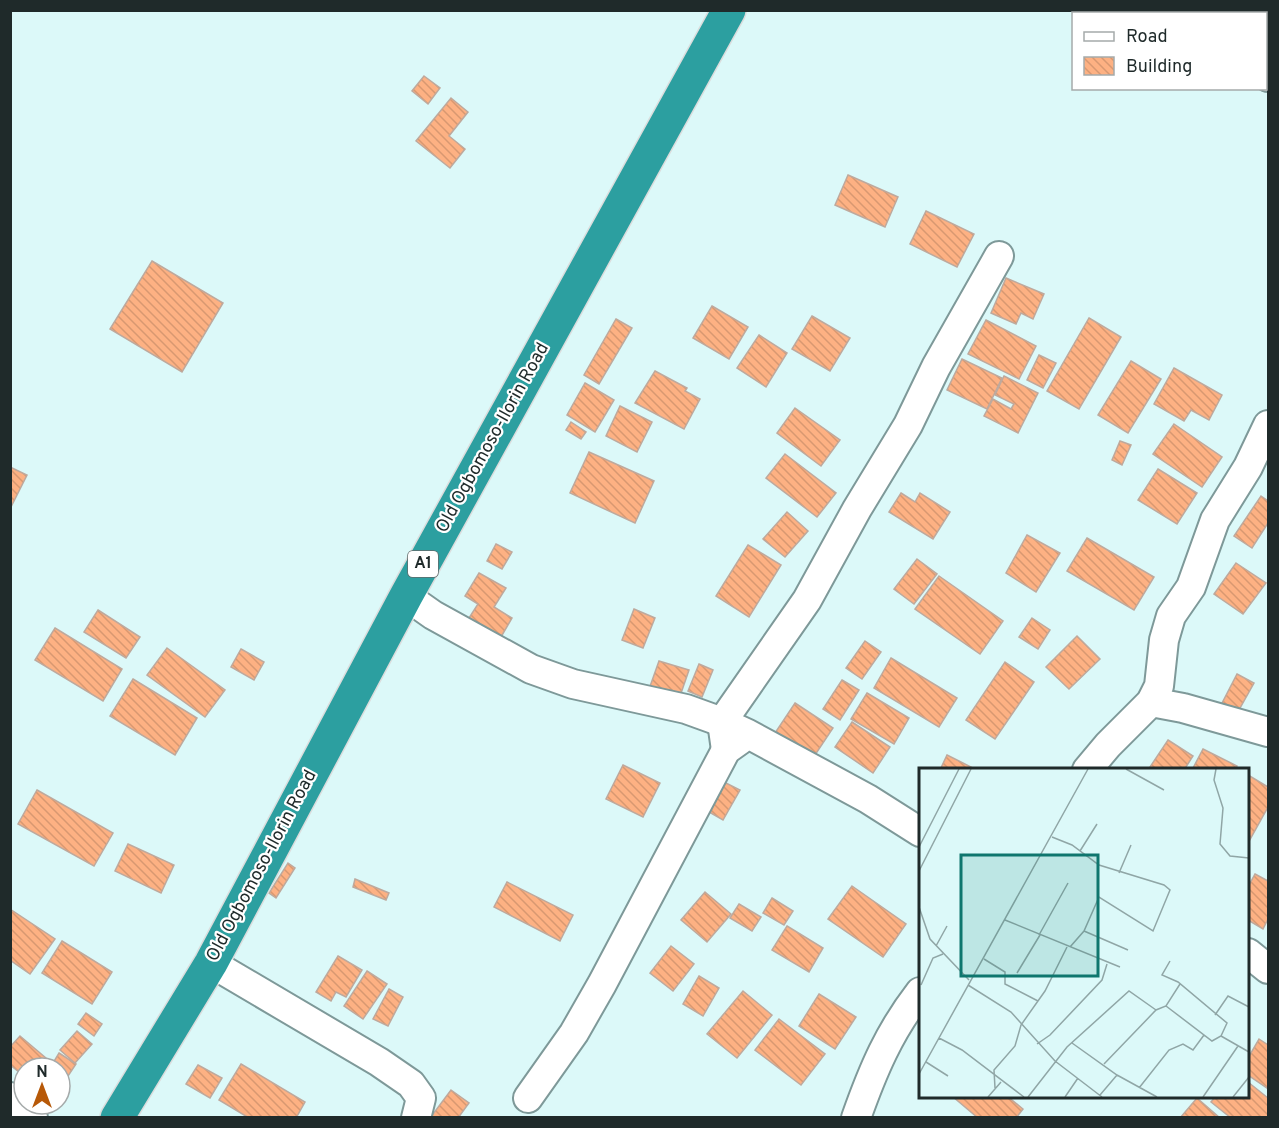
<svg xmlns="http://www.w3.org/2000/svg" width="1279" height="1128" font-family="Overpass,sans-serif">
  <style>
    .building { fill: url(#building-back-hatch); stroke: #bea99d; stroke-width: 1.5 }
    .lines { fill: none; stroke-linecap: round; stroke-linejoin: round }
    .minor-casing { stroke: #7e9999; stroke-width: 32 }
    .highway-casing { stroke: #dbdddd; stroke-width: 36 }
    .minor { stroke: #fff; stroke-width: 28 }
    .highway { stroke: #2c9fa0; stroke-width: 33 }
    .labels { text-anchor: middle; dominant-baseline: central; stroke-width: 4.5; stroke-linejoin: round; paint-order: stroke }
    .shield { fill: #fff; stroke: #626a6a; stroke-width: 1.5 }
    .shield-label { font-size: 16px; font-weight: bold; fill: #1f2a2a }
    .street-label { font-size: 18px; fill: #1f2a2a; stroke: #fff }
    .inset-road { fill: none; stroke: #90a6a6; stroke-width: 1.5 }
    .view { fill: #0f766e; fill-opacity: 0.15; stroke: #0f766e; stroke-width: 3 }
    .inset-edge { fill: none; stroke: #1f2a2a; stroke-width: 3 }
  </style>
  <defs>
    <pattern id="building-back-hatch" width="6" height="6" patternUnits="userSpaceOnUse" patternTransform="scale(1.5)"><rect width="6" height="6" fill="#fdb183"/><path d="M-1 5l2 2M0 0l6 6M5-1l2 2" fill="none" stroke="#d89871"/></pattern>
  </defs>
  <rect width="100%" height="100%" fill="#dcf9f9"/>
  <g class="building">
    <path d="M1248,10H1268V35H1266V14H1246Z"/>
    <path d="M424,76L440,88L428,104L412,91Z"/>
    <path d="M451,98L468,112L449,136L465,149L450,168L416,141Z"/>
    <path d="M848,175L898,197L885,227L835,205Z"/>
    <path d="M926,211L974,234L957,267L910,244Z"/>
    <path d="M152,261L223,303L182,372L110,329Z"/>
    <path d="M1006,278L1044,294L1033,319L1021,313L1016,324L991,313Z"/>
    <path d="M712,306L748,327L729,359L693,338Z"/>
    <path d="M812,316L850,338L830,371L792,349Z"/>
    <path d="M1089,318L1121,337L1079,409L1047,391Z"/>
    <path d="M616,319L632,328L599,384L584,375Z"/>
    <path d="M986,320L1036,346L1019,379L968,354Z"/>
    <path d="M759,335L787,353L766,387L737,368Z"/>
    <path d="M1039,355L1056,363L1043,388L1027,380Z"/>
    <path d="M962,359L1002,378L987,409L947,390Z"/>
    <path d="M1131,361L1161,379L1128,433L1098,415Z"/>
    <path d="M1174,368L1222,395L1209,420L1191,410L1184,421L1154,404Z"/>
    <path d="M655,371L687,388L685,391L700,399L684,429L635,403Z"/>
    <path d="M1004,376L1038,393L1018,433L984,416L993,399L1011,409L1014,404L995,395Z"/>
    <path d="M585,383L614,400L595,432L567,415Z"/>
    <path d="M620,406L652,422L637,452L606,436Z"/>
    <path d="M795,408L840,440L821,466L777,433Z"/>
    <path d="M571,422L586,432L581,439L566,430Z"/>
    <path d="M1174,424L1222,457L1202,487L1153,454Z"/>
    <path d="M1120,441L1131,445L1122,465L1112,460Z"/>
    <path d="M589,452L654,481L635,523L570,493Z"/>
    <path d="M785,454L836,493L817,517L766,478Z"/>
    <path d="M10,467L27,475L10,509Z"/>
    <path d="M1158,469L1197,493L1177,524L1138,500Z"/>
    <path d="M901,493L915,502L920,493L950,512L933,539L889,512Z"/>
    <path d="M1261,496L1268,501V523L1252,548L1234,536Z"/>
    <path d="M787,512L808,531L785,557L763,539Z"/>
    <path d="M1027,535L1060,553L1036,592L1006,573Z"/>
    <path d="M1087,538L1154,577L1134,610L1067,571Z"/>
    <path d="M496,544L512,552L502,569L487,561Z"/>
    <path d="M748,545L781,565L749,617L716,596Z"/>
    <path d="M917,559L937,574L914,604L894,589Z"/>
    <path d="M1236,563L1266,583L1243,614L1214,594Z"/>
    <path d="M479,573L506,588L494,607L512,618L501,637L469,618L478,604L465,596Z"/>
    <path d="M939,576L1003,621L980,654L915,609Z"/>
    <path d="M634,609L655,618L643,648L622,640Z"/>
    <path d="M98,610L140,637L126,658L84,632Z"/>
    <path d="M1032,618L1050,630L1038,649L1019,637Z"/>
    <path d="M55,628L122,669L103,701L35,660Z"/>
    <path d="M1077,636L1100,659L1069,689L1046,667Z"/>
    <path d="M865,641L881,652L862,679L846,668Z"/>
    <path d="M167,648L225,690L205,717L147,675Z"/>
    <path d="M241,649L264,662L254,680L231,667Z"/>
    <path d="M891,658L957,698L939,727L874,688Z"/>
    <path d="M659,661L689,670L678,702L648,692Z"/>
    <path d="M1005,662L1034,682L995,739L966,720Z"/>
    <path d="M699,664L713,670L702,697L688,691Z"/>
    <path d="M1237,674L1254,683L1235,717L1219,709Z"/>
    <path d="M133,679L197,718L175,755L110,716Z"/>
    <path d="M842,680L859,690L840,720L823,709Z"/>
    <path d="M867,693L909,718L894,744L851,719Z"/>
    <path d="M795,703L833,728L813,758L775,733Z"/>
    <path d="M852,722L890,747L873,773L835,747Z"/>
    <path d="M1168,740L1193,756L1184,770H1148Z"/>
    <path d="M1203,749L1237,766L1235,770H1192Z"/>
    <path d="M947,755L973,768L972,770H940Z"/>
    <path d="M623,765L660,783L643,817L606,799Z"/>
    <path d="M1248,775L1268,787V807L1248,843Z"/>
    <path d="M718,779L740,790L723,820L702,808Z"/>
    <path d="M37,790L113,833L94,866L18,824Z"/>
    <path d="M128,844L174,865L161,893L115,871Z"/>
    <path d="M288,863L295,868L276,898L269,893Z"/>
    <path d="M1255,874L1268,881V919L1263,929L1248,920V887Z"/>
    <path d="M355,879L389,893L386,900L353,887Z"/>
    <path d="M507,882L573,915L560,941L494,907Z"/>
    <path d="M852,886L906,924L883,957L828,919Z"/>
    <path d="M705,892L731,914L707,942L681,920Z"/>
    <path d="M772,898L793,911L784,925L763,913Z"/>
    <path d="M739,904L761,917L752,931L730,918Z"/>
    <path d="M10,909L55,939L30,974L10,960Z"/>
    <path d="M787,926L823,948L809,972L772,950Z"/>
    <path d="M62,941L112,972L92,1004L42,973Z"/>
    <path d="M671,946L694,964L673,991L650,973Z"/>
    <path d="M338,956L362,970L346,997L336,992L331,1001L316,992Z"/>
    <path d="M367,971L387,984L363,1019L344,1006Z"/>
    <path d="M699,976L719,988L703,1016L683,1004Z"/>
    <path d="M389,989L403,997L388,1026L373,1019Z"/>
    <path d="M743,991L772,1015L737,1058L707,1034Z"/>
    <path d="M819,994L856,1017L835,1049L799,1026Z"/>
    <path d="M86,1013L102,1024L94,1036L78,1024Z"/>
    <path d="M779,1019L825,1054L801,1085L755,1050Z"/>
    <path d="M77,1031L92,1044L75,1063L60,1050Z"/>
    <path d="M20,1036L46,1058L37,1068H24V1076L10,1065V1047Z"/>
    <path d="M1259,1039L1268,1045V1085L1267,1088L1248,1075V1058Z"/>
    <path d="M59,1053L76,1064L60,1088V1068H50Z"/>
    <path d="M241,1064L305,1102L296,1118H249L219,1100Z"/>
    <path d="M198,1065L222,1078L210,1098L186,1084Z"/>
    <path d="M1248,1082L1268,1098V1118H1231L1211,1102L1216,1096H1248Z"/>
    <path d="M451,1090L469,1103L458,1118H430Z"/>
    <path d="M952,1096H1007L1023,1109L1016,1118H978Z"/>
    <path d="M1197,1098L1220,1118H1180Z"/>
  </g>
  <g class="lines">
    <g class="minor-casing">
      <g id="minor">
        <path d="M1174,10L1177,14"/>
        <path d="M1266,75L1268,77"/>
        <path d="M406,596L433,615L531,669L573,684L686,709L722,722L748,734L868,799L920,832"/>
        <path d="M1151,702L1183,708L1268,732"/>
        <path d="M726,750L722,722L807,600L857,509L908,425L936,367L999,256"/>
        <path d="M1087,770L1108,745L1151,702L1159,686L1164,640L1171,616L1191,587L1215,520L1248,467L1268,425"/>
        <path d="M1248,953L1268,969"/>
        <path d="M211,963L379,1062L411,1084L421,1098L416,1118"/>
        <path d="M10,1097L33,1118"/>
        <path d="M528,1098L574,1033L602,984L726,750L740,740"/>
        <path d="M856,1118C873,1070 889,1032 920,992"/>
      </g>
    </g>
    <g class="highway-casing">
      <path id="highway" d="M117,1118L211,963L406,596L729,10"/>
    </g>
    <use href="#minor" class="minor"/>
    <use href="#highway" class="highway"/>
  </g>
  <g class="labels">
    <rect class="shield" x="408" y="551" width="30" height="26" rx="4.5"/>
    <g class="shield-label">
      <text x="423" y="564">A1</text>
    </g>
    <g class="street-label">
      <text transform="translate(493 438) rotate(-61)">Old Ogbomoso-Ilorin Road</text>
      <text transform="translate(262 866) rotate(-62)">Old Ogbomoso-Ilorin Road</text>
    </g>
  </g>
  <g transform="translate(919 768)">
    <rect width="330" height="330" fill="#dcf9f9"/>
    <path class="inset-road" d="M207,1L245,22M297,1L295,12L304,40L301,76L311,88L330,90M133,69L153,77L180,97L245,117L251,122L234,163L180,129L165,163L151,179M0,79L40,1M161,83L178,56M0,103L52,1M200,105L212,77M0,139L11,171L50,212M86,152L201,199M165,163L209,182M120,167L149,115M17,178L28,158M65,191L86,204V216L119,233M98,205L121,167M2,217L14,190L24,186M49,217L92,244L136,293L183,329M247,238L293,273L302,268L308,255L259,214L243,207L251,193M296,247L309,228L330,239M302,268L330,284M20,270L43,282L105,329M153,275L198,307L238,329M118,276L131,267L183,212L188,196M7,294L29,308M185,296L237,242L247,238L261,216M0,306L169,1M76,320L75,302L96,278L102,257L126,223L148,179M220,320L250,282L264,276L274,282L285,267M181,327L198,307M69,329L82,314M109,329L148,279L210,223L237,242M146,329L159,310M284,329L319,278M314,329L330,309"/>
    <path class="view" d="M42,87H179V208H42Z"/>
    <rect width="330" height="330" class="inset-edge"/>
  </g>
  <rect width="1279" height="1128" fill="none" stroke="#1f2a2a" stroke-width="24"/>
  <rect x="1072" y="12" width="195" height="78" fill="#ffffff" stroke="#a5aaaa" stroke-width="1.5"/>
  <rect x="1084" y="32" width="30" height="9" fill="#ffffff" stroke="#a5aaaa" stroke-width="1.5"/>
  <text x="1126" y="42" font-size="18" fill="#1f2a2a">Road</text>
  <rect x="1084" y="57" width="30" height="18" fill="url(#building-back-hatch)" stroke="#a5aaaa" stroke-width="1.5"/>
  <text x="1126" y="72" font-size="18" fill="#1f2a2a">Building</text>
  <g transform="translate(42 1086)"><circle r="28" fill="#ffffff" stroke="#a5aaaa" stroke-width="1.5"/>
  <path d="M0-4.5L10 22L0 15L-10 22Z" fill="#b75908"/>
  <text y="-9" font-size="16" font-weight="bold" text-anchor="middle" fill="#1f2a2a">N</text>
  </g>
</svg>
